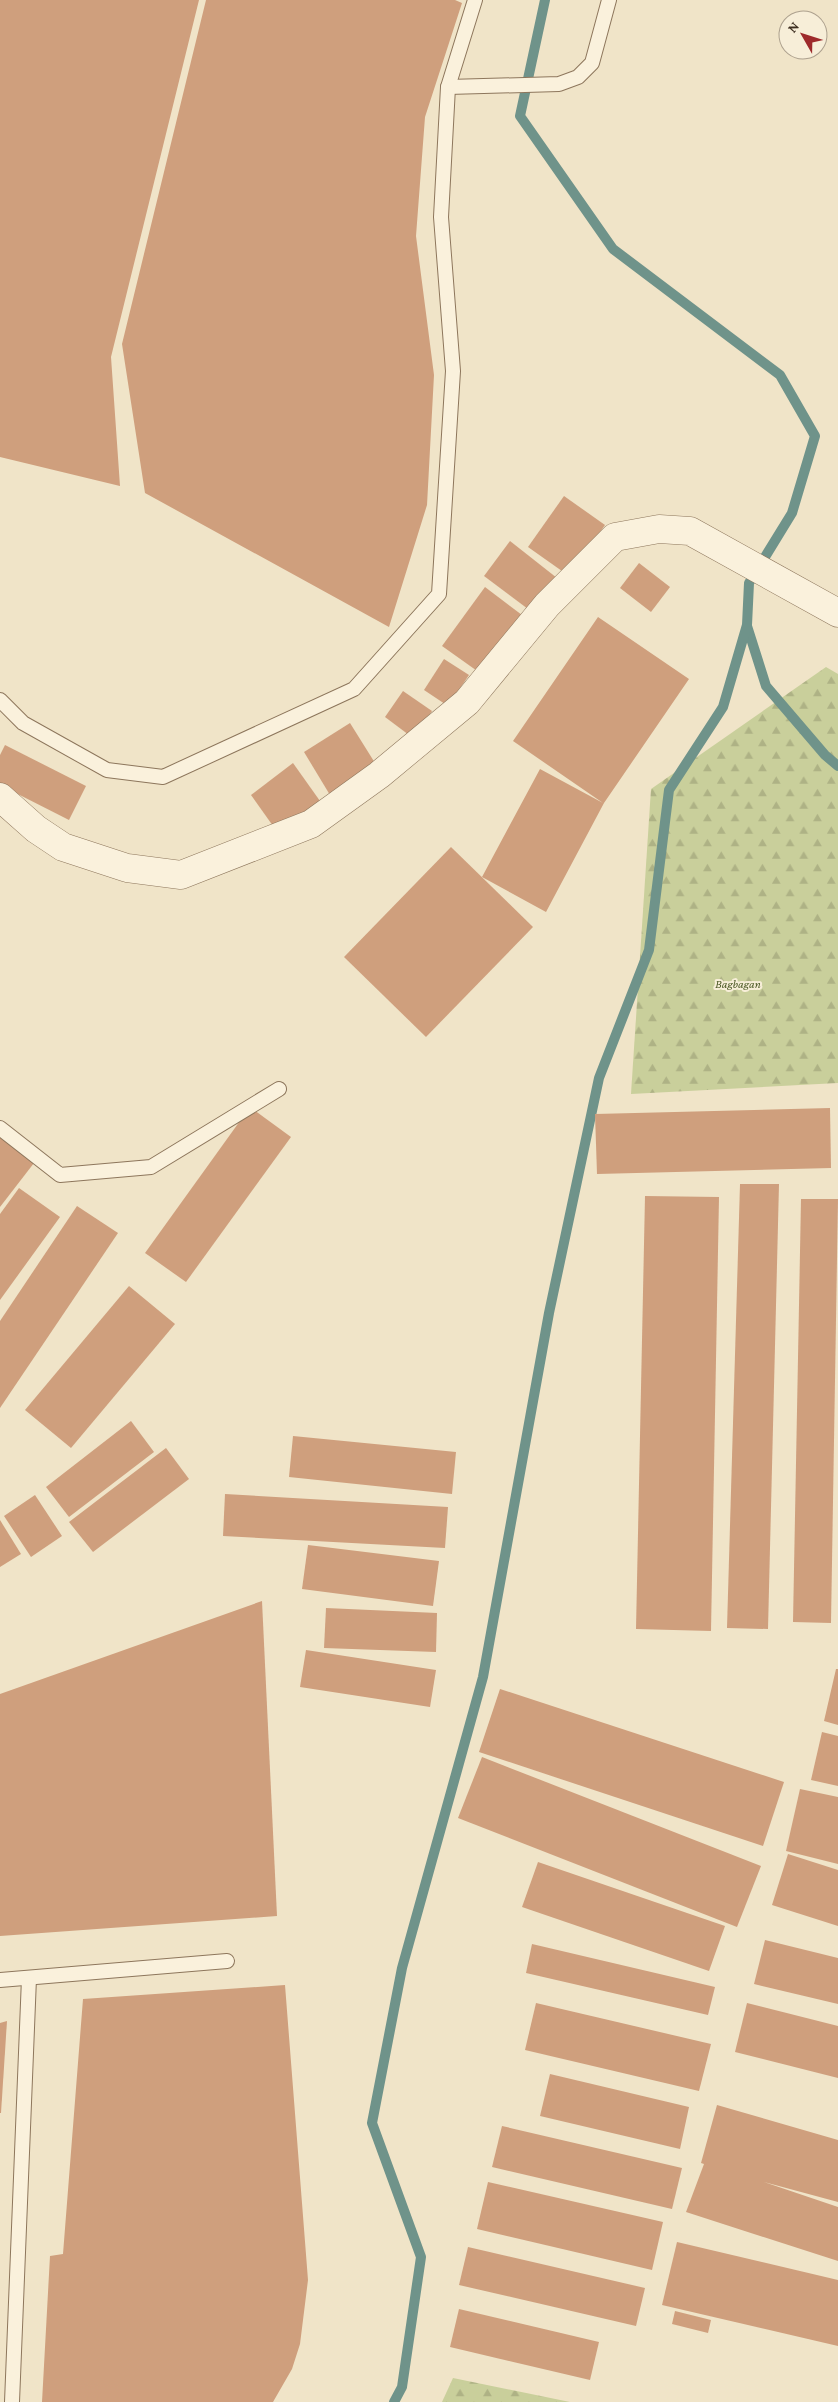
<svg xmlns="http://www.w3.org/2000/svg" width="838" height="2402" font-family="'Crimson Pro',serif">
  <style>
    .forest { fill: url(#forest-firs) }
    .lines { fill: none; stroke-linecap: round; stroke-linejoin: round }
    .stream { stroke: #6f938a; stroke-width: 10 }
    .building { fill: #cf9f7d }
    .service-casing { stroke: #8d765c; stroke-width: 16 }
    .tertiary-casing { stroke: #8d765c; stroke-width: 29 }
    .service { stroke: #faf1dc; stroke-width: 14 }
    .tertiary { stroke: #faf1dc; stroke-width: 28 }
    .labels { text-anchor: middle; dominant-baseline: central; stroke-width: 4; stroke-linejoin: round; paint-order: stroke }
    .park-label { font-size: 12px; font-style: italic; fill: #4d5a26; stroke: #f7eed8 }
  </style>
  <defs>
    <pattern id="forest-firs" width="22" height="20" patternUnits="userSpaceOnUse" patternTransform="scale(1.25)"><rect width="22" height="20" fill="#c9cf9b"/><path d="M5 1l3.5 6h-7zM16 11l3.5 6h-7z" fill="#aeb285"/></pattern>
  </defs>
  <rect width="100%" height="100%" fill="#f0e4c8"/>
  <g class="forest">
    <path d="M826,667L838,674V1083L631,1094L651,789Z"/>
    <path d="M453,2378L570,2402H442Z"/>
  </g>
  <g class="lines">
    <g class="stream">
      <path d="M747,626L766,686L825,755L838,766"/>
      <path d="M394,2402L402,2387L421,2257L372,2123L402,1968L483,1677L549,1313L599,1078L649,950L669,790L723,707L747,625L749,583L792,513L815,436L780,375L613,249L520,116L545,0"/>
    </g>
  </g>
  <g class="building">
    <path d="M0,0H199L111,357L120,486L0,457Z"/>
    <path d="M206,0H455L462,3L425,117L416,236L434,375L427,505L389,627L145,493L122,344Z"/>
    <path d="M564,496L605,525L569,576L528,547Z"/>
    <path d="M510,541L557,578L532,612L484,576Z"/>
    <path d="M639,563L670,587L651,612L620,588Z"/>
    <path d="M485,587L522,615L480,673L442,646Z"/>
    <path d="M598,617L689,679L604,803L546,912L482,877L540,769L603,803L513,741Z"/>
    <path d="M444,659L469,675L448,706L424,690Z"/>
    <path d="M403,691L432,711L413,738L385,717Z"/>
    <path d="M350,723L380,771L333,800L304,752Z"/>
    <path d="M5,745L86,786L69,820L0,785V755Z"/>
    <path d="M293,763L320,801L278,833L251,795Z"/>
    <path d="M451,847L533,927L426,1037L344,957Z"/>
    <path d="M250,1107L291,1137L186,1282L145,1253Z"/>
    <path d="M830,1108L831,1168L597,1174L595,1114Z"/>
    <path d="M0,1137L34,1163L0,1207Z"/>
    <path d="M740,1184H779L768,1629L727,1628Z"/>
    <path d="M19,1188L60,1217L0,1300V1214Z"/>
    <path d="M645,1196L719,1197L711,1631L636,1629Z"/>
    <path d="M801,1199H838L831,1623L793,1622Z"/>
    <path d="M77,1206L118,1233L0,1408V1321Z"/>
    <path d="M129,1286L175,1324L71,1448L25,1410Z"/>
    <path d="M131,1421L154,1452L69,1517L46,1487Z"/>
    <path d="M293,1436L456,1452L452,1494L289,1477Z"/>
    <path d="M166,1448L189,1479L93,1552L69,1522Z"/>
    <path d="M225,1494L448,1507L445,1548L223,1536Z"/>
    <path d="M35,1495L62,1536L31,1557L4,1516Z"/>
    <path d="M0,1520L21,1554L0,1567Z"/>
    <path d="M308,1545L439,1561L433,1606L302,1589Z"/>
    <path d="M262,1601L277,1916L0,1936V1694Z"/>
    <path d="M326,1608L437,1613L436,1652L324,1648Z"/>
    <path d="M306,1650L436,1670L430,1707L300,1687Z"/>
    <path d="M836,1669H838V1725L824,1721Z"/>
    <path d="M500,1689L784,1782L763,1846L479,1752Z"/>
    <path d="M822,1732L838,1736V1786L811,1780Z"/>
    <path d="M482,1757L761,1866L737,1927L458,1818Z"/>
    <path d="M800,1789L838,1797V1864L786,1851Z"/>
    <path d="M788,1854L838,1870V1926L772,1905Z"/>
    <path d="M538,1862L725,1926L709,1971L522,1907Z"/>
    <path d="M765,1940L838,1958V2004L754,1984Z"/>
    <path d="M532,1944L715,1987L708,2015L526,1973Z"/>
    <path d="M285,1985L308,2280L300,2344L292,2369L273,2402H42L50,2256L63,2254L83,1999Z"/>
    <path d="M536,2003L711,2044L699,2091L525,2050Z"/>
    <path d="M747,2003L838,2026V2078L735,2052Z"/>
    <path d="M7,2021L1,2113H0V2023Z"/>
    <path d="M550,2074L689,2107L680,2149L540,2116Z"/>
    <path d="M717,2105L838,2140V2202L764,2182L838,2207V2261L686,2212L704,2164L701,2163Z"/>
    <path d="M502,2126L682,2168L672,2209L492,2167Z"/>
    <path d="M488,2182L663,2222L652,2270L477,2229Z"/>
    <path d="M677,2242L838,2280V2346L662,2305Z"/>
    <path d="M468,2247L645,2288L636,2326L459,2285Z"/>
    <path d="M459,2309L599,2342L590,2380L450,2347Z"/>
    <path d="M675,2311L711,2320L708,2333L672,2324Z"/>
  </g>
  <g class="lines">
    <g class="service-casing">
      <g id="service">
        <path d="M448,87L559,84L578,77L592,63L609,0"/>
        <path d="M0,700L23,723L107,770L163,777L354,689L439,594L453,371L441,217L448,87L475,0"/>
        <path d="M0,1128L60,1175L151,1167L279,1089"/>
        <path d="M0,1980L227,1961"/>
        <path d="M12,2402L29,1978"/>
      </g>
    </g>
    <g class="tertiary-casing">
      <path id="tertiary" d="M0,797L36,829L63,847L127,868L181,875L311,824L379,775L467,702L547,605L615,537L659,529L690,531L838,613"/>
    </g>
    <use href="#service" class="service"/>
    <use href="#tertiary" class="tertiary"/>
  </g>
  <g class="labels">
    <g class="park-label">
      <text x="738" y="984">Bagbagan</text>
    </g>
  </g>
  <g transform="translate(803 35) rotate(309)"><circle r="24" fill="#f7eed8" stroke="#ada18e"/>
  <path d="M0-4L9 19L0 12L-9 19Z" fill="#9e2a2b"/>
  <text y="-8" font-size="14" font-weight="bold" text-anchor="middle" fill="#3d2e20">N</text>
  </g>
</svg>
